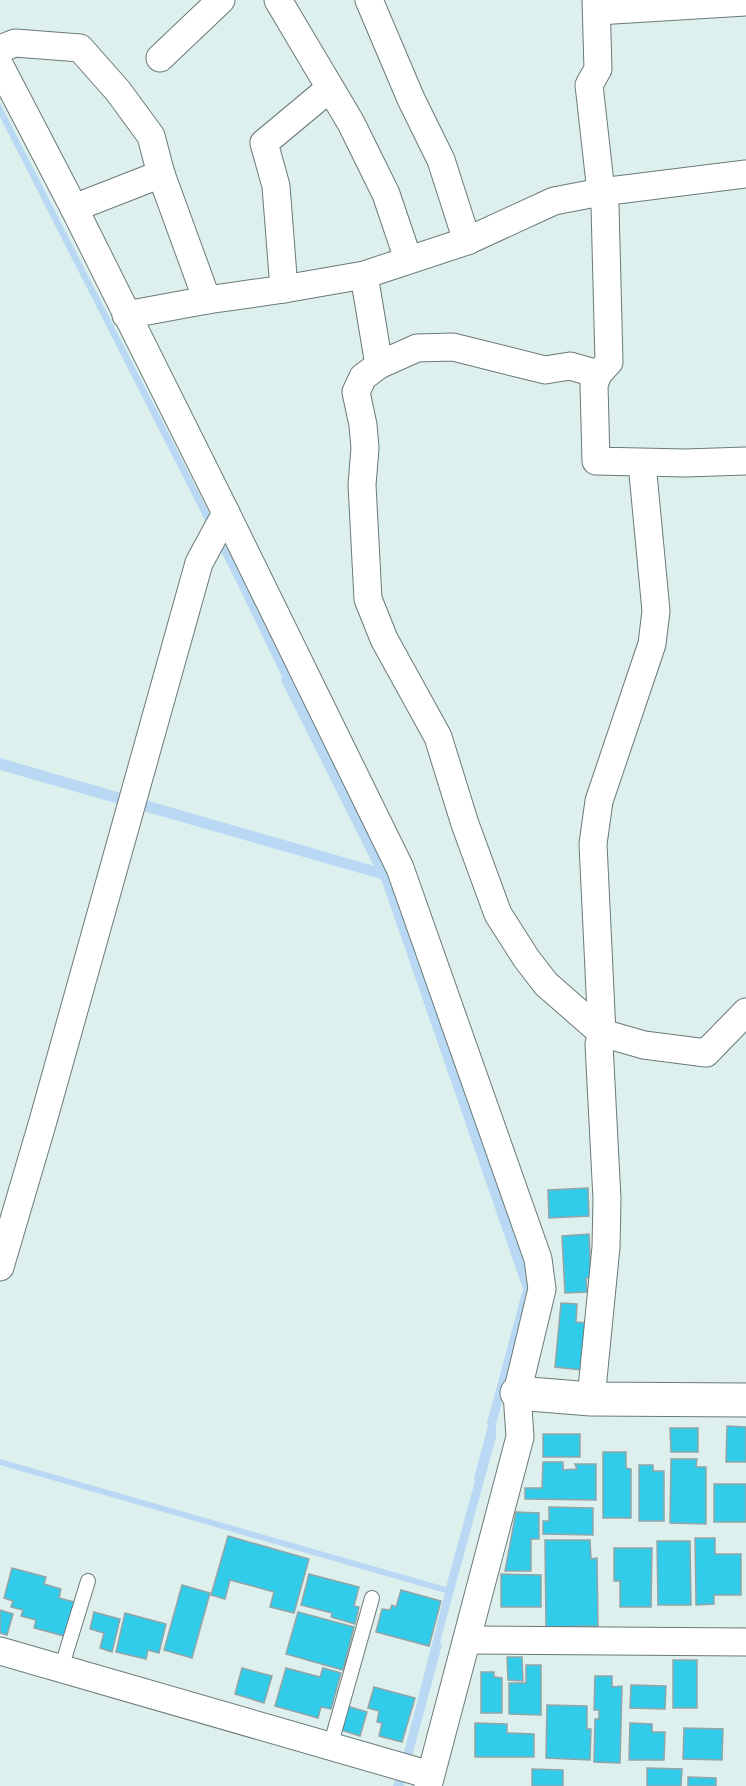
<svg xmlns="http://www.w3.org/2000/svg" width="746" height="1786" font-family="'Libre Baskerville',serif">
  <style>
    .water { fill: #b8d8f3 }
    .building { fill: #30ccea; stroke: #93a4a8; stroke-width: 1.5 }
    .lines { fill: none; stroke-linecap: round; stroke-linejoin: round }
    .service-casing { stroke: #6a7a77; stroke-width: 16 }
    .minor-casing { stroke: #6a7a77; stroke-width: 29 }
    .tertiary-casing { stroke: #6a7a77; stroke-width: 35 }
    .service { stroke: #fff; stroke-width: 14 }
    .minor { stroke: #fff; stroke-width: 27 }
    .tertiary { stroke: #fff; stroke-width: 33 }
  </style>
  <rect width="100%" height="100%" fill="#ddf0ed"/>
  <path class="water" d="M0,103L230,554L392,883L533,1288L496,1424V1437L440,1642L442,1645L404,1786H393L405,1749L445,1593L0,1465V1459L446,1587L475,1481L474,1478L488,1426L487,1423L523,1289L381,879L0,770V758L374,866L281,680L282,677L237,583L0,117Z"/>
  <g class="building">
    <path d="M588,1188L589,1216L549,1218L548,1190Z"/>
    <path d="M589,1234L591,1278H586L587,1292L565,1293L562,1236Z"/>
    <path d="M561,1303L577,1304L576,1322L586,1323L581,1370L555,1367Z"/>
    <path d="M727,1426L746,1427V1462H726Z"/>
    <path d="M670,1428H698V1452H671Z"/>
    <rect x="543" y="1434" width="37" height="23"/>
    <path d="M603,1452H626V1468L631,1469V1518H603Z"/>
    <path d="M671,1459H697L696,1467H706V1524L670,1523Z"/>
    <path d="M543,1462H563V1470L577,1469L575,1464H596V1500L525,1499V1488H542Z"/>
    <path d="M639,1465H653V1471H664V1521H639Z"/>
    <rect x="714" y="1484" width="32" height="38"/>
    <path d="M549,1507L593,1508V1535L543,1534V1521H549Z"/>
    <path d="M516,1512L539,1513V1539H531V1571H505Z"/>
    <path d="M228,1536L309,1559L294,1613L270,1607L274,1592L230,1580L225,1599L211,1595Z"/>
    <path d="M695,1538H715V1554H741V1595H714V1604L696,1605Z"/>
    <path d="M545,1540H590L591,1559L597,1558L598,1626L546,1627Z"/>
    <path d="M657,1541H690L691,1605H658Z"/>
    <path d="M614,1548H652L651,1607H620V1581H614Z"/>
    <path d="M12,1568L46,1577L44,1584L61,1589L59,1598L78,1603L68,1637L34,1628L36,1620L21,1616L23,1610L11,1607L13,1601L4,1598Z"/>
    <path d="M309,1574L359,1587L354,1606L359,1607L355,1624L331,1617L332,1613L301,1605Z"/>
    <path d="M501,1574L541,1575V1607H501Z"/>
    <path d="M182,1585L210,1593L192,1658L164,1650Z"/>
    <path d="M401,1590L441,1601L429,1646L376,1632L382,1609L390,1610L392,1605L396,1607Z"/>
    <path d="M0,1610L13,1614L7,1635L0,1633Z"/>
    <path d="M94,1612L120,1619L112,1652L100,1648L104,1633L90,1629Z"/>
    <path d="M298,1612L354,1627L343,1670L286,1654Z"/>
    <path d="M125,1613L166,1624L159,1653L148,1650L146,1659L116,1652Z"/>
    <path d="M507,1657H522L523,1681L508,1680Z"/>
    <rect x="673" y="1660" width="24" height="48"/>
    <path d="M526,1665H541V1715L509,1714V1683H526Z"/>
    <path d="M242,1668L272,1676L264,1703L235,1694Z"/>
    <path d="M286,1668L320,1677L323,1668L341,1673L331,1709L321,1707L318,1718L275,1706Z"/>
    <path d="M481,1672H494V1677L502,1678V1713H481Z"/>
    <path d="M595,1676H612V1687L622,1686L620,1763L594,1762L595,1719H599V1710H594Z"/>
    <path d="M631,1685L666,1686L665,1709L630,1708Z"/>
    <path d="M374,1687L415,1698L402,1742L379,1736L382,1723L377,1722L379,1711L368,1708Z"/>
    <path d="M547,1705L587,1706V1729H591L590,1760L546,1758Z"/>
    <path d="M347,1706L367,1712L360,1736L341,1730Z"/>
    <path d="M475,1723L507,1724V1733L534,1734V1757H475Z"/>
    <path d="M630,1723L652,1724V1732H665L664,1760H629Z"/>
    <path d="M684,1728L723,1729L722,1760L683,1759Z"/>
    <path d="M647,1768L682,1769L681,1786H647Z"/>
    <path d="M532,1769L563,1770V1786H532Z"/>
    <path d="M688,1777L716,1778V1786H688Z"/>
  </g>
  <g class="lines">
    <g class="service-casing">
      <g id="service">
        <path d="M61,1669L88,1581"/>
        <path d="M330,1747L372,1598"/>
      </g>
    </g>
    <g class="minor-casing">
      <g id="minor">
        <path d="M278,0L351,123L386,194L408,259"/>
        <path d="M369,0L411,99L441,160L467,241"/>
        <path d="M596,0L598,69L589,85L601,192L605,206L609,362L598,374L594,385L596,461L685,463L746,461"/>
        <path d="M597,11L746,2"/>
        <path d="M0,49L15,43L80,48L118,91L151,136L161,174L207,300"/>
        <path d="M160,58L221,0"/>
        <path d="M0,66L74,208L226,513L400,868L538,1259L542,1289L517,1393L520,1437L428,1786"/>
        <path d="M74,208L161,174"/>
        <path d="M364,275L379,365"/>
        <path d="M284,289L276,186L264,143L330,88"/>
        <path d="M126,315L207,300L284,289L364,275L467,241L554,201L601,192L746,174"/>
        <path d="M598,374L570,366L545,370L453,347L417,348L379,365L363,377L356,392L363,425L365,448L362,485L368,599L384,639L438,737L465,824L498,914L526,958L546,984L602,1033L644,1045L706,1053L746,1012"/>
        <path d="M0,1267L43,1121L199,563L226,513"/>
        <path d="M591,1399L606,1247L607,1199L599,1044L602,1033L593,844L599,801L652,644L656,611L642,463"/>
        <path d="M467,1640L746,1642"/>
        <path d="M0,1651L430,1775"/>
      </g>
    </g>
    <g class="tertiary-casing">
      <path id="tertiary" d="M517,1393L591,1399L746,1400"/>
    </g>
    <use href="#service" class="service"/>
    <use href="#minor" class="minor"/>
    <use href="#tertiary" class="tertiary"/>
  </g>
</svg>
